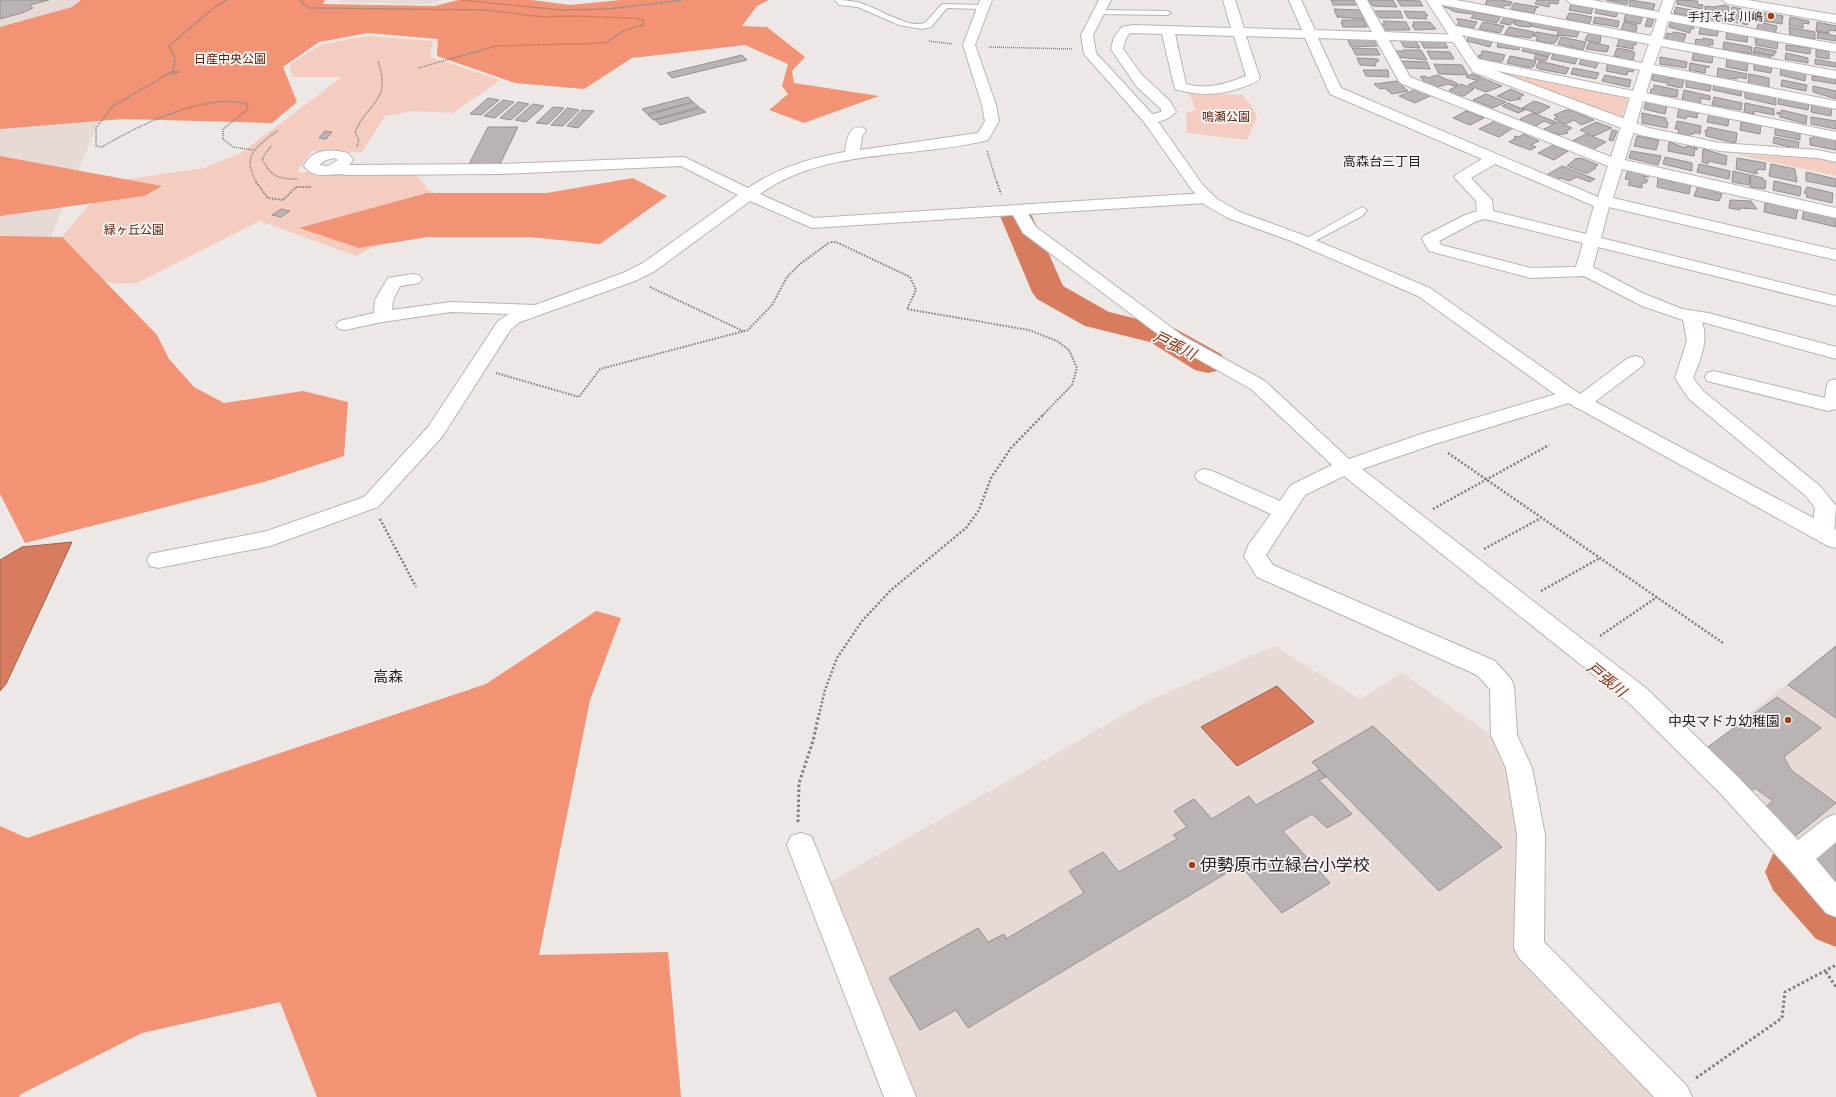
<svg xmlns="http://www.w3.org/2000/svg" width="1836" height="1097" font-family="Inter,'Noto Sans JP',sans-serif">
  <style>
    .built { fill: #e7d9d5 }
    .green { fill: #f5cdc0 }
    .forest { fill: #f19374 }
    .water { fill: #d77c5e; stroke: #a0604b }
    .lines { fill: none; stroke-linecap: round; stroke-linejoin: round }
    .river { fill: #d77c5e; fill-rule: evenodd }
    .building { fill: #b9b4b3; stroke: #959190 }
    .lane-casing { stroke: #b9b4b3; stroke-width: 2 }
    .street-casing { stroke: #b9b4b3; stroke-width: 2 }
    .secondary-casing { stroke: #b9b4b3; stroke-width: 2 }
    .path-far3 { stroke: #817e7d; stroke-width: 1.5; stroke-dasharray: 1 1; stroke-linecap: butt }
    .path-far2 { stroke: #817e7d; stroke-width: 2; stroke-dasharray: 1.5 1.5; stroke-linecap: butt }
    .path-far1 { stroke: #817e7d; stroke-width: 2.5; stroke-dasharray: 2 2; stroke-linecap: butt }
    .path { stroke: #817e7d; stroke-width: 3; stroke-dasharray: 2.5 2.5; stroke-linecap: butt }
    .lane { fill: #fff; fill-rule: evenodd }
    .street { fill: #fff; fill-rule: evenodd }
    .secondary { fill: #fff; fill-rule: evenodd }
    .poi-dot { fill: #a33d16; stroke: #faf5f4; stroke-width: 1.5 }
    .labels { text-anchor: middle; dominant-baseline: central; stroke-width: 3.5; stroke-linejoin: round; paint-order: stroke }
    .far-poi-label { font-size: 12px; fill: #201e1e; stroke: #faf5f4; text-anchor: end }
    .far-park-label { font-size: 12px; fill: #5c220d; stroke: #faf5f4 }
    .far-neighbourhood-label { font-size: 13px; fill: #201e1e; stroke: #faf5f4 }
    .poi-label { font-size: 14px; fill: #201e1e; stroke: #faf5f4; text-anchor: end }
    .water-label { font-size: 15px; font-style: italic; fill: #822f10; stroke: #faf5f4 }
    .neighbourhood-label { font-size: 15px; fill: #201e1e; stroke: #faf5f4 }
    .near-poi-label { font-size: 17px; fill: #201e1e; stroke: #faf5f4; text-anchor: start }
  </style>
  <rect width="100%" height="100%" fill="#ede8e6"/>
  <g class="built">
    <path d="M0,0H149L0,359Z"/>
    <path d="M340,0H444L424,4L338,2Z"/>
    <path d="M1836,645V811L1801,842L1784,836L1699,753Z"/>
    <path d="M1274,646L1360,699L1402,673L1511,749L1526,846L1516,947L1667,1097H908L827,884L1146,702Z"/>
  </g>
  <g class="green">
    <path d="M368,36L433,41L430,57L500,80L453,113L414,111L385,116L362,152L312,151L297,172H414L425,185L426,189L458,203L356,256L260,221L137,283L116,284L52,269L62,237L108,182L204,168L241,153L342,77H293L289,65L322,44Z"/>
    <path d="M1482,67L1628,98L1622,117L1616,118Z"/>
    <path d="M1188,93L1242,95L1252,106L1257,118L1247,140L1187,133L1186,113L1195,110L1193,101Z"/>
    <path d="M1735,154L1819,159L1836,162V176Z"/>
  </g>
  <g class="forest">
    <path d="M81,0H325L323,4L435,6L458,0H531L570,5L621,0H769L757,6L742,26L767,27L805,57L792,71L794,83L879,96L804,123L769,110L788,94L782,86L788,64L745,45L632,58L584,89L515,83L437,56L438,39L368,33L319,42L283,67L297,102L272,123L123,119L0,129V27L72,7Z"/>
    <path d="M0,156L162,186L144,196L0,216Z"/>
    <path d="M633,178L667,196L600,244L530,237H428L359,248L299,228L427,193H547Z"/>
    <path d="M0,236L62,237L157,335L169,359L194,387L224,403L303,391L348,402L344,456L264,482L25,543L0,494Z"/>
    <path d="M596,611L621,618L590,700L539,955L668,952L681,1097H317L280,1002L142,1033L21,1094L19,1097H0V826L27,838L486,684Z"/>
  </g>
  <g class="water">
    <path d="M72,542L6,684L0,691V560L22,547Z"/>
    <path d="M1277,686L1314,722L1237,766L1201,727Z"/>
  </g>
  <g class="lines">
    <g class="river">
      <path d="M1016,207L1027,209L1032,216L1063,286L1109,312L1174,328L1221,354L1226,362L1221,370L1208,373L1195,370L1150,342L1085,326L1037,299L1032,292L1000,216L1005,209Z"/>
      <path d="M1792,847L1811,854L1836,880V947L1816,939L1773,890L1765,872L1773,854Z"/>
    </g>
  </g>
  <g class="building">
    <path d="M0,0H49L30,5L33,8L22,13L0,19Z"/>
    <path d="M1331,0H1352L1356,1L1358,5H1333Z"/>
    <path d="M1367,0H1393L1397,7L1373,6Z"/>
    <path d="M1397,0L1420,1L1423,6H1401Z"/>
    <path d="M1487,0H1501L1512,2L1510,6L1506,5L1503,8L1485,5Z"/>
    <path d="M1537,0H1559L1558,4L1550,3L1549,7L1535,4Z"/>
    <path d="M1606,0H1628L1627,4H1624Z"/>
    <path d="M1630,0L1655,4L1653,10L1629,6Z"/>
    <path d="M1677,0L1698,1L1697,4L1703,5L1702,9L1677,4Z"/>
    <path d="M1446,3L1475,9L1472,14L1456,12L1451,10V9L1444,7Z"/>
    <path d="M1514,3L1539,7L1536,8L1534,13L1525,12L1511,9Z"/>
    <path d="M1571,4L1579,6L1593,8L1591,14L1569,10Z"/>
    <path d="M1725,5L1729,7L1728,14L1726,15L1705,11V6L1713,7Z"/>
    <path d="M1676,7L1701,12L1699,18L1674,13Z"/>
    <path d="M1732,7L1742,9V11L1757,14V20L1731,15Z"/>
    <path d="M1597,8L1618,12L1616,17L1595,13Z"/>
    <path d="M1334,9L1360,10L1364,19L1337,17Z"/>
    <path d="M1375,11H1400L1403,18H1380Z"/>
    <path d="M1404,11L1425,12L1428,16H1425L1427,19L1408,18Z"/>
    <path d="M1475,12L1500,17L1497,23L1471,18Z"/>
    <path d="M1626,12L1643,15L1640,24L1624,21Z"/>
    <path d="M1705,12L1726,16L1725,21L1704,18Z"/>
    <path d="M1569,13L1577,14L1592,17L1589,24L1566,19Z"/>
    <path d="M1764,13L1783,16L1782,24L1763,21Z"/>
    <path d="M1504,17L1515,19V21L1510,25L1500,23Z"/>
    <path d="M1595,17L1619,21L1618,27L1593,23Z"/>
    <path d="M1730,17L1749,20L1748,25L1729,21Z"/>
    <path d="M1790,17L1809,21V24L1803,23V28L1789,25Z"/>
    <path d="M1648,18L1654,19L1651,27L1645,26Z"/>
    <path d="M1456,19H1461L1477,22L1473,29L1457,25L1459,21Z"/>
    <path d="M1342,20H1364L1367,27H1343L1341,22H1343Z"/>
    <path d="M1516,20L1529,22L1528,23L1531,24L1530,27L1519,26L1514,24Z"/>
    <path d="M1383,21L1406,22L1410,30H1383L1380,24H1385Z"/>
    <path d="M1533,21L1559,25L1557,31L1546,29L1531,26Z"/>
    <path d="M1671,21L1692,25L1694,29L1691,28L1690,33L1669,27Z"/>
    <path d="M1413,22H1430L1436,29L1415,30L1412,25H1414Z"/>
    <path d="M1483,22L1504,26L1500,33L1479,29Z"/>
    <path d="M1624,22L1637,25L1636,32L1621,30Z"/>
    <path d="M1759,22L1777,26L1775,34L1756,30Z"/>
    <path d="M1817,22L1836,26V31L1829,30V33L1816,31Z"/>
    <path d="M1561,25L1579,31L1577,37L1557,35Z"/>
    <path d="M1701,26L1719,29L1717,36L1699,34Z"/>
    <path d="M1509,27L1534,32L1531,38L1504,35Z"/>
    <path d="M1789,27L1815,32V39L1790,35Z"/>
    <path d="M1727,31L1748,34L1747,42L1726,39Z"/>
    <path d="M1536,32L1559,36L1555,43H1547L1536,40L1538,37L1533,36Z"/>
    <path d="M1589,32L1601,36L1600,43L1585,40Z"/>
    <path d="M1673,32L1686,34L1683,43L1665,40L1667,33L1672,34Z"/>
    <path d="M1818,32L1836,36V41L1817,38Z"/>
    <path d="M1469,35L1492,41L1490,47L1467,41Z"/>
    <path d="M1561,37L1586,42L1583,50L1558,44Z"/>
    <path d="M1755,37L1778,42L1777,49L1756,45Z"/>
    <path d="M1347,38L1373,39L1377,46L1351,47Z"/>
    <path d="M1619,38L1637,42L1636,45H1632L1634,49L1616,46L1618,45Z"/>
    <path d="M1703,38L1713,40V45L1710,44V48L1697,45L1695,43L1696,39L1703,40Z"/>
    <path d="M1400,40L1416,41L1420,48L1404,47Z"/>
    <path d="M1420,40L1444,41L1448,48H1424Z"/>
    <path d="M1499,40L1520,46L1519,50L1497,47Z"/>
    <path d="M1589,42L1609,46L1607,52L1586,49Z"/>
    <path d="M1724,42L1752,47L1751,54L1723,49Z"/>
    <path d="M1786,45L1811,48L1810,54L1786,50Z"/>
    <path d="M1525,46L1552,51L1548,57L1522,51Z"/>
    <path d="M1755,47L1776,51V53H1774V56L1753,52Z"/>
    <path d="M1352,48L1377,49L1380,55H1356Z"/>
    <path d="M1617,48L1633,51L1635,53L1633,60L1619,59V57L1614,56Z"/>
    <path d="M1816,49L1829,52V59L1816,57Z"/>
    <path d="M1403,50H1421L1427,60L1397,57L1396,51H1404Z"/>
    <path d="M1427,51L1450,52L1454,59H1431Z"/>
    <path d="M1482,51H1485L1505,55L1502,62L1492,60L1490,62L1479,60L1481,58L1478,57L1479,55L1482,56L1481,54Z"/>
    <path d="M1694,51L1713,55L1712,63L1692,60Z"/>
    <path d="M1554,52L1578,57L1575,64L1551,59Z"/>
    <path d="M1753,52L1771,55L1770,60L1753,57Z"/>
    <path d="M1786,53L1808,58V63L1785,59Z"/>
    <path d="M1536,54L1548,57L1546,61L1534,59Z"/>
    <path d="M742,55L747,60L672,78L667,73Z"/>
    <path d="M1510,56L1536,61L1534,66L1531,68L1507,63Z"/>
    <path d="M1660,57L1687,62L1686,68L1660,64Z"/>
    <path d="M1357,58L1378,59L1379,61L1375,63L1376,66L1360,65Z"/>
    <path d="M1582,58L1599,61L1596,68L1579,64Z"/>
    <path d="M1727,58L1748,62L1747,71L1726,67Z"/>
    <path d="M1815,59L1836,63V67L1815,64Z"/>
    <path d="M1402,61L1427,62L1430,69L1405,68Z"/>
    <path d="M1539,61L1569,68L1566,74L1539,69L1536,67Z"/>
    <path d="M1608,62L1634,67L1633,72L1628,71L1627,75L1606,71Z"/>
    <path d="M1690,63L1706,66L1710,67H1706L1705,73L1689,70Z"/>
    <path d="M1754,63L1772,66L1771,73L1754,70Z"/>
    <path d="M1434,64L1462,65L1468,75L1439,74Z"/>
    <path d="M1573,68L1599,73L1596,79L1571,74Z"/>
    <path d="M1718,68L1747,74L1746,79L1738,77L1737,79L1731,78V80L1717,77Z"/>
    <path d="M1781,68L1806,73L1805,81L1780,75Z"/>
    <path d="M1363,70H1388L1389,77L1366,76Z"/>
    <path d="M1658,73L1668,75L1666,83L1652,80L1653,74Z"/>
    <path d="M1472,74L1481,77L1475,80L1466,77Z"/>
    <path d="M1749,74L1769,78V87L1748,85Z"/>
    <path d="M1437,75L1448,80H1450L1458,84L1453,86L1449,84L1433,88L1423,82H1425L1420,77L1425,76L1428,78Z"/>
    <path d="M1605,75L1631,80L1629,87L1602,81Z"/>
    <path d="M1812,76L1836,78V84L1812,80Z"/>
    <path d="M1673,77L1684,79L1682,88L1667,85L1669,78L1673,79Z"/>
    <path d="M1482,78L1502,86L1486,92L1468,85Z"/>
    <path d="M1686,80L1711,86L1710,91L1686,87Z"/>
    <path d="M1782,80L1807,85L1806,91L1781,86Z"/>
    <path d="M1397,81L1408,91L1392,94L1385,88L1380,89L1374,84Z"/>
    <path d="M1714,83L1742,90L1741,96L1713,90Z"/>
    <path d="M1461,84L1474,89L1464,96L1454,95L1449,90Z"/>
    <path d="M1654,85L1678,90L1677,97L1650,94L1651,89H1654Z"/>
    <path d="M1813,86L1836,91V99L1813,92Z"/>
    <path d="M1417,89L1432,95L1415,103L1399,96Z"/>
    <path d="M1511,89L1524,95L1518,98L1521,99L1510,101L1497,96Z"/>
    <path d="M1684,90L1710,96V100L1701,98L1700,104L1683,101L1684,99H1682Z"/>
    <path d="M1745,90L1774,96V98L1776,99V105L1745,98Z"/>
    <path d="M1486,94L1506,102L1493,108L1473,100Z"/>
    <path d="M688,97L693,102L647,114L642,109Z"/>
    <path d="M1714,97L1742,103L1741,110L1712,105Z"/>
    <path d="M488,98L499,100L481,115L470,114Z"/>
    <path d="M1779,98L1809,102L1808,110L1778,104Z"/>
    <path d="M503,100L514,102L495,118L484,116Z"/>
    <path d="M1534,101L1543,104L1550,107L1538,114L1522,108Z"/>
    <path d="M1646,101L1667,105L1665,114L1644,109Z"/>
    <path d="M518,102L529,104L511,120L500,118Z"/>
    <path d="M693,102L699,107L653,120L648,115Z"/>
    <path d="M1508,103L1525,110L1518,113L1502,106Z"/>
    <path d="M1745,103L1774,109V115L1754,111V114L1744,112Z"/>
    <path d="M1812,103L1832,107L1831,116L1811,112Z"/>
    <path d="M533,104L544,106L526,122L515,120Z"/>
    <path d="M553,107L564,108L548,124L536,123Z"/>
    <path d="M567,108L579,110L563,126L551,125Z"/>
    <path d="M700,108L706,112L660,125L655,120Z"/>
    <path d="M1679,108L1698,112L1697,118L1687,116L1686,119L1677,117Z"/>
    <path d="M582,110L594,111L578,128L567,126Z"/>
    <path d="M1566,110H1570L1594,120L1581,125L1574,120L1566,124L1554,119L1558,117L1554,115Z"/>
    <path d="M1781,110L1807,116L1806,124L1780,117V114H1777V112L1781,113Z"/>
    <path d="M1466,111L1472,113L1484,118L1470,125L1453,118Z"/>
    <path d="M1533,113L1556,122L1551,124L1544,121L1536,126L1520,121L1522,120L1520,119Z"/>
    <path d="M1642,113L1666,118V122H1668L1667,128L1642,123Z"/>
    <path d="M1709,114L1729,118L1728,126L1707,122Z"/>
    <path d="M1811,117L1836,121V129L1811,124Z"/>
    <path d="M1495,121L1513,128L1499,137L1479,129Z"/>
    <path d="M1677,121L1701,126L1700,134L1694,132V134H1690V136L1678,133L1679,129H1675Z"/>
    <path d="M1558,122L1572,128L1565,132L1568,133L1559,135L1544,129Z"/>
    <path d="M1596,122L1612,128L1594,136L1580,130Z"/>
    <path d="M1741,122L1761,125L1760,134L1740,130Z"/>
    <path d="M488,127H518L499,166H468Z"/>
    <path d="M1708,127L1737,133L1736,142L1734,143L1706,136L1705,130L1707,131Z"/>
    <path d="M1775,129L1800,133V140L1775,135Z"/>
    <path d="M1612,130L1617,131L1613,141L1609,140Z"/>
    <path d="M325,131L332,132L326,139L319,138Z"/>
    <path d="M1523,134L1539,141L1531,145L1536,147L1530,150L1509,142L1516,138L1514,137L1516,136L1519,137Z"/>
    <path d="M1586,134L1606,142L1592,150L1572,141Z"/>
    <path d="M1813,135L1836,139V150L1810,145V138H1813Z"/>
    <path d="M1637,136L1659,140L1656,150L1634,146Z"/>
    <path d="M1774,137L1799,142L1798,149L1773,143Z"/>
    <path d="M1669,142L1686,148V146L1697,148V150L1695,149L1694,156L1668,151Z"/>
    <path d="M1553,145L1568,151L1554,160L1538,153Z"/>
    <path d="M1703,149L1727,156L1726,165L1708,161V164L1702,162Z"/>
    <path d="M1631,151L1661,156L1658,165L1629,158Z"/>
    <path d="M1665,157L1692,163V171L1663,164Z"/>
    <path d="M1581,158L1598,165L1594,167L1596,168L1588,173H1585L1567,166L1575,159Z"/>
    <path d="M1737,158L1766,163L1765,170L1757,169V174L1736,169Z"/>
    <path d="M1699,164L1730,171L1729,179L1697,172Z"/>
    <path d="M1771,164L1795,169L1797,182L1769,176Z"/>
    <path d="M1562,166L1595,179L1590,182L1577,177L1569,181L1561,178L1556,180L1545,176Z"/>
    <path d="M1628,170L1645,174L1644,176L1649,177H1644V179L1648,180L1646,183H1642V188L1628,185L1630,180L1625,179Z"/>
    <path d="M1733,171L1750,175L1749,185L1732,182Z"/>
    <path d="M1806,172L1836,179V187L1806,181Z"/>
    <path d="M1751,175L1763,178V180L1766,181L1765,189L1750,187Z"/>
    <path d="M1658,177L1675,183L1676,180L1691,184L1689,194L1657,187Z"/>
    <path d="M1774,181L1801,187L1800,196L1773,190Z"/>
    <path d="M1698,186L1714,190V192L1722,194L1719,201L1694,196Z"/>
    <path d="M1807,187L1833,193L1832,203L1806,197L1807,194L1804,193Z"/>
    <path d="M1730,200L1751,201L1757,209L1740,208V210L1729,208Z"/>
    <path d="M1765,203L1798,207L1796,219L1764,212Z"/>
    <path d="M281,209L290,211L281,217L272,215Z"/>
    <path d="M1804,210L1831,217L1836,216V227L1802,219Z"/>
    <path d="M1836,646V718L1788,685Z"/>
    <path d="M1777,697L1821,728L1784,757L1791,770L1836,803L1794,837L1760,811L1773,801L1755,788L1751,791L1701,752Z"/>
    <path d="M1373,726L1502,847L1439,891L1312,762Z"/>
    <path d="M1319,770L1326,777L1319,780L1352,814L1327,828L1312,814L1283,831L1330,883L1282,913L1240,865L968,1028L956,1010L920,1030L889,978L978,928L988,942L1004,934L1006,939L1084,893L1069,871L1103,852L1119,872L1177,839L1173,835L1187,827L1174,811L1194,799L1212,819L1249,796L1256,805Z"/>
    <path d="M1836,836V884L1813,858Z"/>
  </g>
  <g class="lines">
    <g class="lane-casing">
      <g id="lane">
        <path d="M835,0C844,0 855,1 863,4C879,9 909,29 925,23L942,4L982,5L986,7L982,9L947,8L931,27L922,29L899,25L858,7L839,5Z"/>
        <path d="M1095,10L1167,11L1171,13L1167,15L1098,14H1095Z"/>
        <path d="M1362,207L1367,210L1362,216L1309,244L1305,245L1300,242Z"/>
      </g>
    </g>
    <g class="street-casing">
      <g id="street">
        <path d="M980,0H992L975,45L996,105L999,121L988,140C913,159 826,147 760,194L814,218L1206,193L1211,195L1214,198L1211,201L1206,203L1028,214L1036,227L1183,336L1265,381L1349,459L1421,434L1563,392L1570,390L1577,392L1579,395L1628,358L1635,356L1642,358L1644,362L1642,366L1588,407L1581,409L1574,407L1572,402L1435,444L1362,469L1647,689L1738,777L1798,840L1826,818L1836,814V842L1816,859L1836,883V917L1826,913L1787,867L1720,793L1629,703L1344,476L1305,495L1266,555L1273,565L1495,661L1511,679L1514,686L1517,735L1532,768L1545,835L1544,942L1687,1086L1692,1097H1654L1519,958L1514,948L1517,835L1506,768L1491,735L1490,689L1477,675L1257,577L1244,556L1249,544L1271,514L1198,481L1195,476L1198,471L1205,469L1212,471L1280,501L1291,485L1332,465L1251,389L1171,344L1023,233L1013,215L812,228L750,201L655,271L635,281L520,322L511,329L442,437L378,507L270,546L158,568L150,566L147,560L150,554L267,531L364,497L428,427L498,321L509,314L451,312L382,322L345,330L339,329L336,325L339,321L374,313L375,300L388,278L413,274L419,275L422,279L419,283L400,286L393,300L392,310L451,302L535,305L623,273L643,263L738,195L681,166L501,174L348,175C334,172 314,181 304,166C312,148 332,149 348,153L353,160L349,165L501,164L684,157L748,188C777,168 810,158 845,152C847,140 848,124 864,128L866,131L862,136L860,150L978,133L985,121L982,105L963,45ZM334,158L338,160L328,166L319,165L326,160Z"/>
        <path d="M1223,0H1235L1244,28L1302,30L1289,0H1301L1315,30L1372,32L1355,0H1367L1385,32L1461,35L1463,38L1461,41L1457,42L1389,40L1410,77L1611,157L1630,98L1473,66L1466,62L1473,58L1633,91L1640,70L1451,33L1445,29L1451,25L1642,63L1649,44L1437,4L1431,0H1456L1651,36L1657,19L1572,4L1566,0H1592L1659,12L1663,0H1675L1670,14L1836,44V52L1668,21L1663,39L1836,71V79L1661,46L1654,65L1836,101V109L1652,73L1646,93L1836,132V140L1643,101L1625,160L1836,208V218L1622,169L1613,198L1836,250V260L1609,207L1601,238L1836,296V306L1598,247L1593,267L1642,293L1682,309L1708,313L1836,347V359L1702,322C1709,341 1700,360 1693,378L1703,391L1820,486L1836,506L1834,533L1831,538L1823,541L1815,538L1812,533L1815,508L1806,496L1689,399L1675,378L1687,341L1683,320L1642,306L1584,276L1531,278L1429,251L1422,239L1424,236L1465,215L1477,211L1476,201L1454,177L1457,174L1482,159L1330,94L1305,38L1246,36L1260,78C1256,83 1249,85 1243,87C1220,96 1199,96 1175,89L1162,34L1130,33L1126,38L1123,49L1142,75L1170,101L1176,112C1170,120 1154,124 1144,122L1142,119L1144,116L1161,112V109L1137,87L1111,49L1114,37L1122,27L1133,25L1231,28ZM1175,34L1234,36L1246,76C1226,84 1207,90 1186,84ZM1318,38L1376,40L1400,83L1608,166L1598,197L1341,88ZM1495,164L1594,206L1586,234L1493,211L1492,200L1471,178ZM1485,219L1583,243L1576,267L1531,268L1441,245L1439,241L1477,221Z"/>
        <path d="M1714,371L1825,398L1827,385L1829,381L1836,379V409L1828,411L1707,381L1705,377L1707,373Z"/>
        <path d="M801,833L811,836L815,845L916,1097H884L787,845L791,836Z"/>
      </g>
    </g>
    <g class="secondary-casing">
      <g id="secondary">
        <path d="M1099,0H1111L1093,35L1096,53L1154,116L1202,184L1217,199L1240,212L1303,235L1430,288L1577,392L1836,530V548L1828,546L1563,400L1418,296L1291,241L1228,218L1205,205L1192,190L1144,122L1084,54L1081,35Z"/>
        <path d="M1426,0H1438L1483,66L1649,128L1720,143L1818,150L1836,154V162L1818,158L1720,151L1640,135L1473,72Z"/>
        <path d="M1722,0H1748L1836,15V23L1728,4Z"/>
      </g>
    </g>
    <g class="path-far3">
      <path d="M227,0L216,6L169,46L175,56L173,71L113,106L96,128V146L102,147C137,126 206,92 247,104L248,109L223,129V139L233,147L254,150"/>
      <path d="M301,0L304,5L310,8L487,10L543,17L568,16L633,18L644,20L643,25L623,31L606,43L496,46L418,68"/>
      <path d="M461,0L561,10L608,9L682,0"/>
      <path d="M929,41L952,44"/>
      <path d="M989,47L1072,49"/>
      <path d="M170,74L178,72L173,71"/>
      <path d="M271,146L262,159C272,177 277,179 298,179"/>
      <path d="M357,147L359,140L355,133C360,115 382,102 382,85C383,77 380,69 378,61"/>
      <path d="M987,151L997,183"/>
      <path d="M257,183C240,155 257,147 278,130"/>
    </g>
    <g class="path-far2">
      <path d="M256,182L268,198L283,200L296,187H312"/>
      <path d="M997,182L1001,194"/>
      <path d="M831,242H836L910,277L916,290L907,309L1029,330L1057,341L1069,350L1077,368L1072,385L1042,416"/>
      <path d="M650,287L743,331"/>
      <path d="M496,373L579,397L600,369L748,330L772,305L787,277L800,264L830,242"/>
    </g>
    <g class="path-far1">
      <path d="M1448,453L1723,643"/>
      <path d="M1433,509L1549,445"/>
      <path d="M380,519L416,587"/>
      <path d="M1484,549L1541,518"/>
      <path d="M1541,591L1600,558"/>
      <path d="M1600,636L1657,597"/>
      <path d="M819,715L825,690L837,658L862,621L891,590L966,528L979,510L991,478L1011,448L1043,415"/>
    </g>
    <g class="path">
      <path d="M798,822L799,783L813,741L819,714"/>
      <path d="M1826,972L1836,987"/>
      <path d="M1696,1078L1782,1018L1785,992L1836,965"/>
    </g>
    <use href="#lane" class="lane"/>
    <use href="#street" class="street"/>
    <use href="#secondary" class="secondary"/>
  </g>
  <g class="poi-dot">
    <circle cx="1771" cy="16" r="4"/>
    <circle cx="1788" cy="720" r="4"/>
    <circle cx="1192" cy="865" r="4"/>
  </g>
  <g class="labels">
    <g class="far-poi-label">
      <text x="1763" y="16">手打そば 川嶋</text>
    </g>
    <g class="far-park-label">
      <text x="230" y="58">日産中央公園</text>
      <text x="1226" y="116">鳴瀬公園</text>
      <text x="134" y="229">緑ヶ丘公園</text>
    </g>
    <g class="far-neighbourhood-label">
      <text x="1382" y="161">高森台三丁目</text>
    </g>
    <g class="poi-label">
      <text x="1780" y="720">中央マドカ幼稚園</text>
    </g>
    <g class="water-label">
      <text transform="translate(1175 345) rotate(26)">戸張川</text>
      <text transform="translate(1607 679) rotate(39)">戸張川</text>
    </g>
    <g class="neighbourhood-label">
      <text x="388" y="676">高森</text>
    </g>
    <g class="near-poi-label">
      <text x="1200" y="865">伊勢原市立緑台小学校</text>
    </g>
  </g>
</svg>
